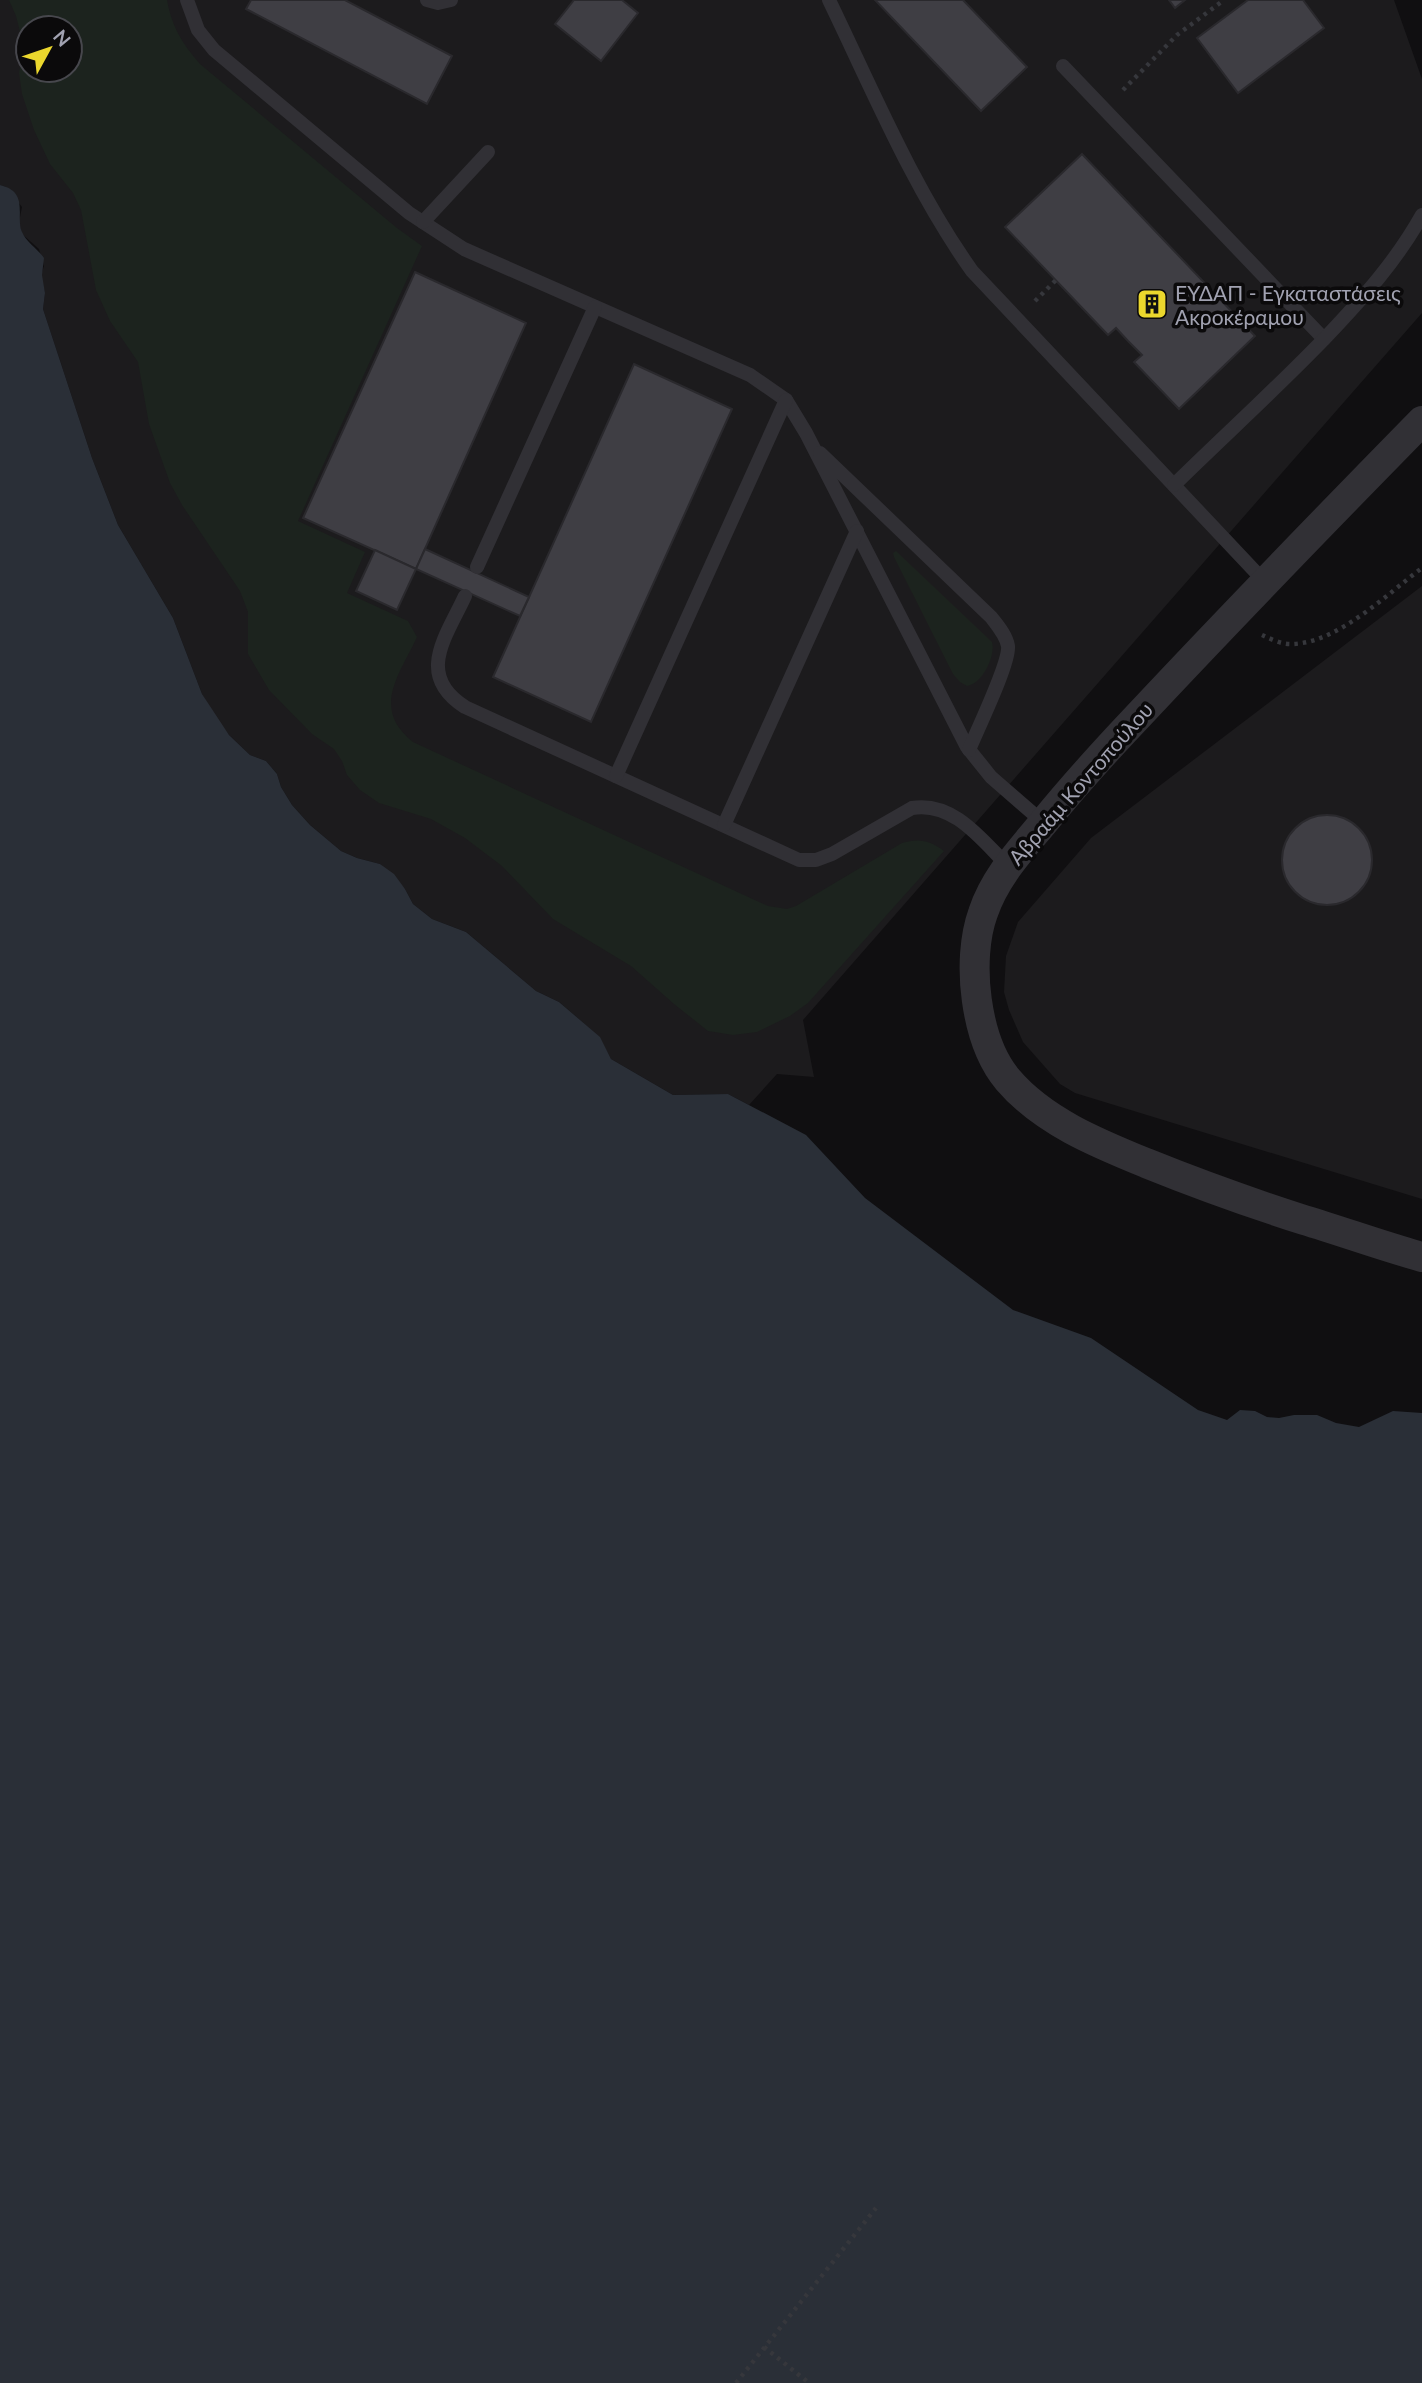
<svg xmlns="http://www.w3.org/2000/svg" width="1422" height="2383" font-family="Lato,sans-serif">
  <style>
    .built { fill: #1c1b1d; fill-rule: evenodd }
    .green { fill: #1c231e; fill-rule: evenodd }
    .water { fill: #2a2f37 }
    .building { fill: #3f3e44; stroke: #2a292d; stroke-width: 2 }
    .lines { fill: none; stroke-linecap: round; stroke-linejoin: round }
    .path { stroke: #36373c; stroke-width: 4.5; stroke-dasharray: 3.5 5; stroke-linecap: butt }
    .lane { stroke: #313035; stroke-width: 14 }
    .street { stroke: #313035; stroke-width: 30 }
    .labels { text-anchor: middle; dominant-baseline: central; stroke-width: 7; stroke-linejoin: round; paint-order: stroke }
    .poi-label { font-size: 21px; fill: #a1a2b1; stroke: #0b0a0b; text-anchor: start }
    .street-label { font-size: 21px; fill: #a1a2b1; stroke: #0b0a0b }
  </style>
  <rect width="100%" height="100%" fill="#100f11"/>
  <g class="built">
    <path d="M0,0H1394L1422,79V313L803,1020L814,1077L777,1074L749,1105L728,1094L673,1095L611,1059L599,1037L580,1020L559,1002L536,991L466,932L432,919L413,904L405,889L380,864L357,858L341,851L310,825L292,805L281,787L277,774L266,761L250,755L229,735L214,716L202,694L173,618L118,525L92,458L43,309L45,293L41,275L44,266L39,249L22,234L19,222L22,207L6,187L0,185ZM28,28H70V70H28Z"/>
    <path d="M1422,586V1199L1075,1093L1060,1084L1023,1042L1009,1010L1004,992L1006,956L1018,922L1091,838Z"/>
  </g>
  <g class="green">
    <path d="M9,0H167C172,27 182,43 200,64L397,228L422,246L298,521L365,552L347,593L408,621L417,637C399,676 371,708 413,742L768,906L787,909L796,906L902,843C918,838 930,840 944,851L808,1003L790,1016L757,1032L733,1035L708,1031L674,1004L631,966L553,919L502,866L465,838L431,819L379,803L360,790L347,775L342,761L334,749L312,734L269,690L248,654V612L240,591L182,505L170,483L149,424L138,362L110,321L96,290L81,210L73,193L50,164L34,130L22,94L19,73L24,47L16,16ZM70,28V70H28V28Z"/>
    <path d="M896,551L992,642C996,656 982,684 967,686L960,682L953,674L894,557L893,553Z"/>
  </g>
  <path class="water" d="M0,185C30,192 15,217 22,232C26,242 38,249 44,258L42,275L45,293L43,309L92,458L118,525L173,618L202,694L229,735L250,755L266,761L277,774L281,787L292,805L310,825L341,851L357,858L380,864L394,874L405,889L413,904L432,919L466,932L536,991L559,1002L600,1037L611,1059L673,1095L728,1094L806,1135L865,1198L1013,1310L1091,1338L1198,1410L1227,1420L1240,1410L1255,1411L1267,1417L1279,1418L1294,1415H1317L1336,1423L1359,1427L1393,1411L1422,1413V2383H0Z"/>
  <g class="building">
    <path d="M251,0H345L452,56L427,104L246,9Z"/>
    <path d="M574,0H622L638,13L601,61L555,24Z"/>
    <path d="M875,0H963L1027,67L981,111Z"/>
    <path d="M1169,0H1185L1175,8Z"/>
    <path d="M1248,0H1303L1324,28L1238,93L1197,38Z"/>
    <path d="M1082,154L1255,336L1179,409L1134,362L1142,355L1128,341L1116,328L1108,335L1005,227Z"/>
    <path d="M415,272L526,323L416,569L303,518Z"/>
    <path d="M634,364L732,409L591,722L493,677Z"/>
    <path d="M425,549L529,597L520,616L416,569Z"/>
    <path d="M375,550L416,569L397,610L356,591Z"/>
    <circle cx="1327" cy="860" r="45"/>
  </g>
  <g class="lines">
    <g class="path">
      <path d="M1123,90L1177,35L1224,0"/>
      <path d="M1035,301L1056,280"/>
      <path d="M1262,635C1271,639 1282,645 1293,644C1339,642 1387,594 1422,568"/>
      <path d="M764,2347L809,2383"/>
      <path d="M736,2383L876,2208"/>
    </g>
    <g class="lane">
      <path d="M187,0L198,30L214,50L409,213L464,249L750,375L786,400L806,433L967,747L991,777L1044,823"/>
      <path d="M427,0L438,3L451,0"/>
      <path d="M829,0C873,91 913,188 972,271L1265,582"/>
      <path d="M1063,66L1324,339"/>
      <path d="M423,222L488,152"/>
      <path d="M820,453L991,617C998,626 1006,635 1008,646C1010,663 977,730 969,750"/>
      <path d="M1174,485C1225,435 1278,387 1327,336C1363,298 1397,260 1422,215"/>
      <path d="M477,567L595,307"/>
      <path d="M465,596C446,637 415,675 465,707L799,860H816L832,854L912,808C953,801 981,839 1007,865"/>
      <path d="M616,776L786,400"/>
      <path d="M724,825L857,531"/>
    </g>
    <path class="street" d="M1422,421C1322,523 1223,625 1125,730C1097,760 1070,790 1044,822C1020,851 995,877 983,913C966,960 975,1041 1008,1080C1043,1121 1097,1143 1146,1163C1198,1184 1251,1203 1304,1220C1344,1232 1382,1246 1422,1257"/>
  </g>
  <defs>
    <g id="building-square" transform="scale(1.575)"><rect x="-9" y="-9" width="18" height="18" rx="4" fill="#ebd72d" stroke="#0b0a0b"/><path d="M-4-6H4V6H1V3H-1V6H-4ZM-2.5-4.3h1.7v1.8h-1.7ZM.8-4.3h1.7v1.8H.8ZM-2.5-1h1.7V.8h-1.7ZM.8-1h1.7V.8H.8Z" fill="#111"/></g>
  </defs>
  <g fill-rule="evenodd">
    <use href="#building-square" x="1152" y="304"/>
  </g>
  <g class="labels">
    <g class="poi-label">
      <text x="1175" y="292">ΕΥΔΑΠ - Εγκαταστάσεις<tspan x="1175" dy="24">Ακροκέραμου</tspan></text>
    </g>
    <g class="street-label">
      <text transform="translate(1080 783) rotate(-49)">Αβραάμ Κοντοπούλου</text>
    </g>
  </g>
  <g transform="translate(49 49) rotate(50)"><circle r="33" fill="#0b0a0b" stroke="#47474d" stroke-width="2"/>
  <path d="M0-5L12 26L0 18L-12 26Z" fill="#ebd72d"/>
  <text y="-10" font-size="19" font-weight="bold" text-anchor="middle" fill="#a1a2b1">N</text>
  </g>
</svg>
